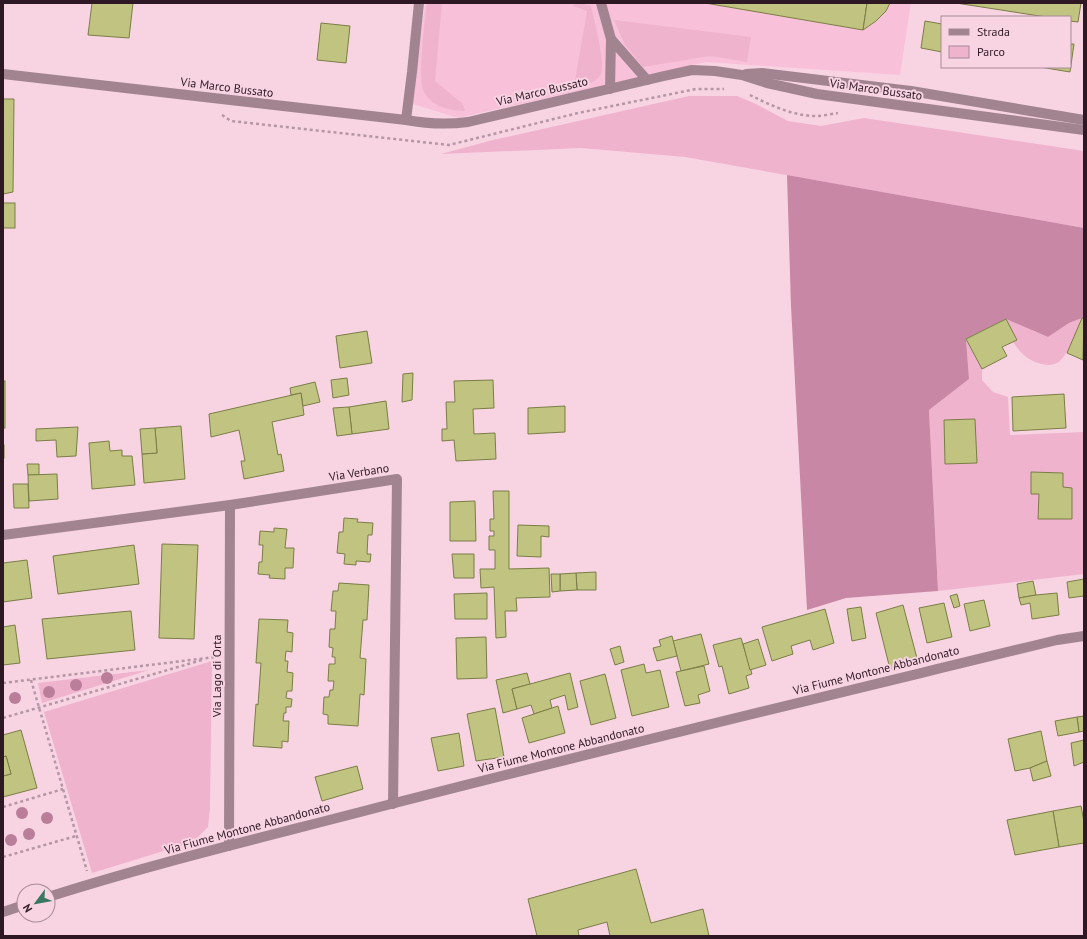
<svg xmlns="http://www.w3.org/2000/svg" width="1087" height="939" font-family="'PT Sans',sans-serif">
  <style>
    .built { fill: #f8c1d9 }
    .green { fill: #f0b3ce }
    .forest { fill: #c887a5 }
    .building { fill: #c0c480; stroke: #7b7d46 }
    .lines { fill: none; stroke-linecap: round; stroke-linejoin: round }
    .path { stroke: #b696a4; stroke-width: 2.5; stroke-dasharray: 3 3; stroke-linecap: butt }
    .lane { stroke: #a28491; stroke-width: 10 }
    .street { stroke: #a28491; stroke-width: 10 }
    .tree { fill: #ba7e9b }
    .labels { text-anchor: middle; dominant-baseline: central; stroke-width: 4; stroke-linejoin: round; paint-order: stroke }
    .street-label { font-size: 12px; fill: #2e1823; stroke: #f8d4e3 }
  </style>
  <rect width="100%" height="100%" fill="#f8d4e3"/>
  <path class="built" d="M425,3H911L900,75L706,62L458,118L413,104Z"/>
  <g class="green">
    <path d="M427,3H442L435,81L463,104L465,111C450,111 432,107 424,92C417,78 425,21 427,3Z"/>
    <path d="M574,3H581L591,6C594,20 607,66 600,76C594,84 583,84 574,86L587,11L573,6Z"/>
    <path d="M614,20L751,37L747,62L710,56L643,67L625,45Z"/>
    <path d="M689,96H737L756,104L788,121L821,126L864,118L1084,151V228L685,157L581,148L441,154L493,140Z"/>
    <path d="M1082,318C1077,329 1067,359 1057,363C1051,366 1044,365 1038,363C1026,359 1020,352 1013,342L1017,340L1006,319L1048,337L1069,323Z"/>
    <path d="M966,339L982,369V380L993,392L1008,397L1010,435L1084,432V574L938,591L929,410L969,379Z"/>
    <path d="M212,661L210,807L208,827L193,842L92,873L44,712Z"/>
    <path d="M149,670L42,703L38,683Z"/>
  </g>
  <path class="forest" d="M787,175L1084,228V319L1082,318L1069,323L1048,337L1006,319L966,339L969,379L929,410L938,591L846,598L807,610L791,306Z"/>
  <g class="building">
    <path d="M92,3H133L129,38L88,35Z"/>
    <path d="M705,3H867L863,30Z"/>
    <path d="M867,3H890L886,11L876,21L863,30Z"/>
    <path d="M956,3H1081L1078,22L1070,21V17H1046Z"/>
    <path d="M925,21L942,24V52L921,48Z"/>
    <path d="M321,23L350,26L346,63L317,60Z"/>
    <path d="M1070,44H1074L1070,72L1040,67H1070Z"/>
    <path d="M3,99H14L13,192L3,194Z"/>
    <rect x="3" y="203" width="12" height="25"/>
    <path d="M1082,318L1084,319L1083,360L1067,353Z"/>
    <path d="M1006,319L1017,340L1002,347L1007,356L982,369L966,339Z"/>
    <path d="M367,331L372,363L340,368L336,336Z"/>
    <path d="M413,373L412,400L402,402L403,374Z"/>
    <path d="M347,378L349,395L333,398L331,380Z"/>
    <path d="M493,380L494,408L473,409L474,434L495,433L496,459L456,461L454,440L442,441V429H447L446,402H455L454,381Z"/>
    <rect x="3" y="381" width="2" height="47"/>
    <path d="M315,382L320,402L303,406L301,393L291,395L290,388Z"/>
    <path d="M301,393L304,415L272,422L278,455L281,454L284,471L244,479L241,461H245L239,430L211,437L209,414Z"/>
    <path d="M1064,394L1066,428L1013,431L1012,397Z"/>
    <path d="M386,401L389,429L352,434L349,407Z"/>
    <path d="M565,406V432L528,434V408Z"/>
    <path d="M349,407L352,434L337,436L333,408Z"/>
    <path d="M975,419L977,463L945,464L944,420Z"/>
    <path d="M181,426L185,479L144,483L142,454L157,453L155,428Z"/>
    <path d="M78,427L76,456L57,457L56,440L36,441V429Z"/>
    <path d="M155,428L157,453L142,454L140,429Z"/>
    <path d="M109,441L110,451L122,450V456H132L135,485L92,489L89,443Z"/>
    <rect x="3" y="445" width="1" height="13"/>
    <path d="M27,464H39V475H28Z"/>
    <path d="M1031,472L1063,473V487L1072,488V519H1038L1039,494H1031Z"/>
    <path d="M57,474L58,499L29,501L28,475Z"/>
    <path d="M13,484H28L29,508H14Z"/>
    <path d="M493,491H509V569L549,568L550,597L516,598L517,611H505L506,637L496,638L494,587L481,588L480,569H495V550H489V536H494V531H490V519H494Z"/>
    <path d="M475,501L476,541H450V502Z"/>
    <path d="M344,518L358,519L357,522L373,523L372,535H368L367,554H371L370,562L356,561V565L344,564L345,554L337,553L339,532H343Z"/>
    <path d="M518,525L549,526V537L541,536V557L517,556Z"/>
    <path d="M274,528L287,529L285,548H294L293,568H285V579L269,578L270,575L258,574L259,562H262L263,545H259L260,531L274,532Z"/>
    <path d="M162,544L198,545L194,639L159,638Z"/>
    <path d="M134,545L139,584L58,594L53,556Z"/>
    <path d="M452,554H474V578H454Z"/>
    <path d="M27,560L32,598L3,602V563Z"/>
    <path d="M596,572V590H577L576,573Z"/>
    <path d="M576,573L577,590L560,591V574Z"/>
    <path d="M551,574H560V591L552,592Z"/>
    <path d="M1084,579V596L1069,598L1067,582Z"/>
    <path d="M1033,581L1036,595L1019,598L1017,584Z"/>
    <path d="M339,583L369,585L367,620H363L360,658L366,659L364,695L360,694L358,726L328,724V715L323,714L324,697H329L330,690H333L334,681H328L329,664H335V657H332L333,648L329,647L330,629H335L336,611H331L333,591H338Z"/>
    <path d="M487,593V619H455L454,594Z"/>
    <path d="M1057,593L1059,615L1032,619L1030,603L1021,605L1019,598L1036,595Z"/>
    <path d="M957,594L960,606L954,608L950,596Z"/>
    <path d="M984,600L990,626L970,631L964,604Z"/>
    <path d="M944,603L952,637L927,643L919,608Z"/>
    <path d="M903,605L918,662L890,669L876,613Z"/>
    <path d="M861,607L866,638L852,641L847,609Z"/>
    <path d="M825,609L834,643L813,650L810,640L791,646L793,654L772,661L762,627Z"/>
    <path d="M131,611L135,650L47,659L42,619Z"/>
    <path d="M259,619L288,620L287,632L293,633L292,652L286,651L285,661H288L287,672L293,673L292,691H287L286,698L292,699L291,707H286V713H284L283,721H289L288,742L282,741V748L253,746L256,704L258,705L261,663H256Z"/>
    <path d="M15,625L20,663L3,665V627Z"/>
    <path d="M701,634L709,664L681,671L673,641Z"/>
    <path d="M672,636L677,656L657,661L653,648L661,646L659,640Z"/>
    <path d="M486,637L487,678L457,679L456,638Z"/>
    <path d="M741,638L752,674L746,676L749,688L729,694L722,666L719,667L713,645Z"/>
    <path d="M758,639L766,665L750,670L743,644Z"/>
    <path d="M620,646L624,662L615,665L610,649Z"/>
    <path d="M644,664L646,673L660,670L669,707L632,716L621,670Z"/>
    <path d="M704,666L710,691L698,695L700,703L685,706L676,672Z"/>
    <path d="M527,673L530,684L512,689L517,709L503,713L496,680Z"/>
    <path d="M570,673L578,707L568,710L565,695L550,700L552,708L534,714L531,705L517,709L512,689Z"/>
    <path d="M605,674L616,718L591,725L580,681Z"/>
    <path d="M558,706L565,733L529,743L522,718Z"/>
    <path d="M495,708L504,757L476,761L467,714Z"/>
    <path d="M1084,716V731L1079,732L1077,717Z"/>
    <path d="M1077,717L1079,732L1058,736L1055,721Z"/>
    <path d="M21,730L37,788L3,797V776L11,774L6,756L3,757V735Z"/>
    <path d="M1041,731L1047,761L1030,768L1015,771L1008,739Z"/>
    <path d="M459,733L464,766L438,771L431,738Z"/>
    <path d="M1084,740V762L1074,766L1071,743Z"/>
    <path d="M6,756L11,774L3,776V757Z"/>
    <path d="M1047,761L1051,776L1033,781L1030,768Z"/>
    <path d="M357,766L363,789L322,801L315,777Z"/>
    <path d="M1081,806L1084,822V843L1059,847L1053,811Z"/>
    <path d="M1053,811L1059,847L1015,855L1007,820Z"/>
    <path d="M636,869L651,923L703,909L709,936H610L607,922L578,930L579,936H537L528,899Z"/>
  </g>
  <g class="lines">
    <g class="path">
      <path d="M750,95C770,105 793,116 816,116C823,116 831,114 838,113"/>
      <path d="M222,115L231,121L449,145L578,113L696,89H724"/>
      <path d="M31,680L87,871"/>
      <path d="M3,683L215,657"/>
      <path d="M3,718L202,660"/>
      <path d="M3,807L63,789"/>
      <path d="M3,857L76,836"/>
    </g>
    <path class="lane" d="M406,120L412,72L419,3"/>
    <g class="street">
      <path d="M601,3L611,39L610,89"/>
      <path d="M611,39L647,80"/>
      <path d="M3,74L406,120C428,124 445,125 468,122L664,76L692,70L715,71L742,75L767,83L817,94L1084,130"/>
      <path d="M746,74L762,73L911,91L1084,120"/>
      <path d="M3,535L230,505L397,479L393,804"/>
      <path d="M229,846L230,505"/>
      <path d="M48,897C161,861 277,834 391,804C613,747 835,694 1057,640L1084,636"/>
      <path d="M3,912L24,905"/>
    </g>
  </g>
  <g class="tree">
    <circle cx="107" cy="678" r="6"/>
    <circle cx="76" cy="685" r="6"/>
    <circle cx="49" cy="692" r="6"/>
    <circle cx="15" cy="698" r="6"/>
    <circle cx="22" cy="813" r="6"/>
    <circle cx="47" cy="818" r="6"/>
    <circle cx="29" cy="834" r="6"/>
    <circle cx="11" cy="840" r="6"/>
  </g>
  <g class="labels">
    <g class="street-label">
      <text transform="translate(227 87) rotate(7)">Via Marco Bussato</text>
      <text transform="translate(876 89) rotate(8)">Via Marco Bussato</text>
      <text transform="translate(542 91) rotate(-13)">Via Marco Bussato</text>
      <text transform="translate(359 472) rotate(-9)">Via Verbano</text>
      <text transform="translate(876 670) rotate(-14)">Via Fiume Montone Abbandonato</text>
      <text transform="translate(216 676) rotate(-90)">Via Lago di Orta</text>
      <text transform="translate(561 748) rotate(-14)">Via Fiume Montone Abbandonato</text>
      <text transform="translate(247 828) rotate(-15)">Via Fiume Montone Abbandonato</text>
    </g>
  </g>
  <rect width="1087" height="939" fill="none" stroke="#2e1823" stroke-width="8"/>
  <rect x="941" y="16" width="130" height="52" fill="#f8d4e3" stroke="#a78996"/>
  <rect x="949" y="29" width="20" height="6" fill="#a28491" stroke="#a78996"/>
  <text x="977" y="36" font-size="12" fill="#2e1823">Strada</text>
  <rect x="949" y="46" width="20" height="12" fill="#f0b3ce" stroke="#a78996"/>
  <text x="977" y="56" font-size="12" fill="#2e1823">Parco</text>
  <g transform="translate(36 903) rotate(238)"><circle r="19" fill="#f8d4e3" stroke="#a78996"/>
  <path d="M0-3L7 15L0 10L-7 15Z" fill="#397763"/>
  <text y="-6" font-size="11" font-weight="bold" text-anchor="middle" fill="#2e1823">N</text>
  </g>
</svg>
